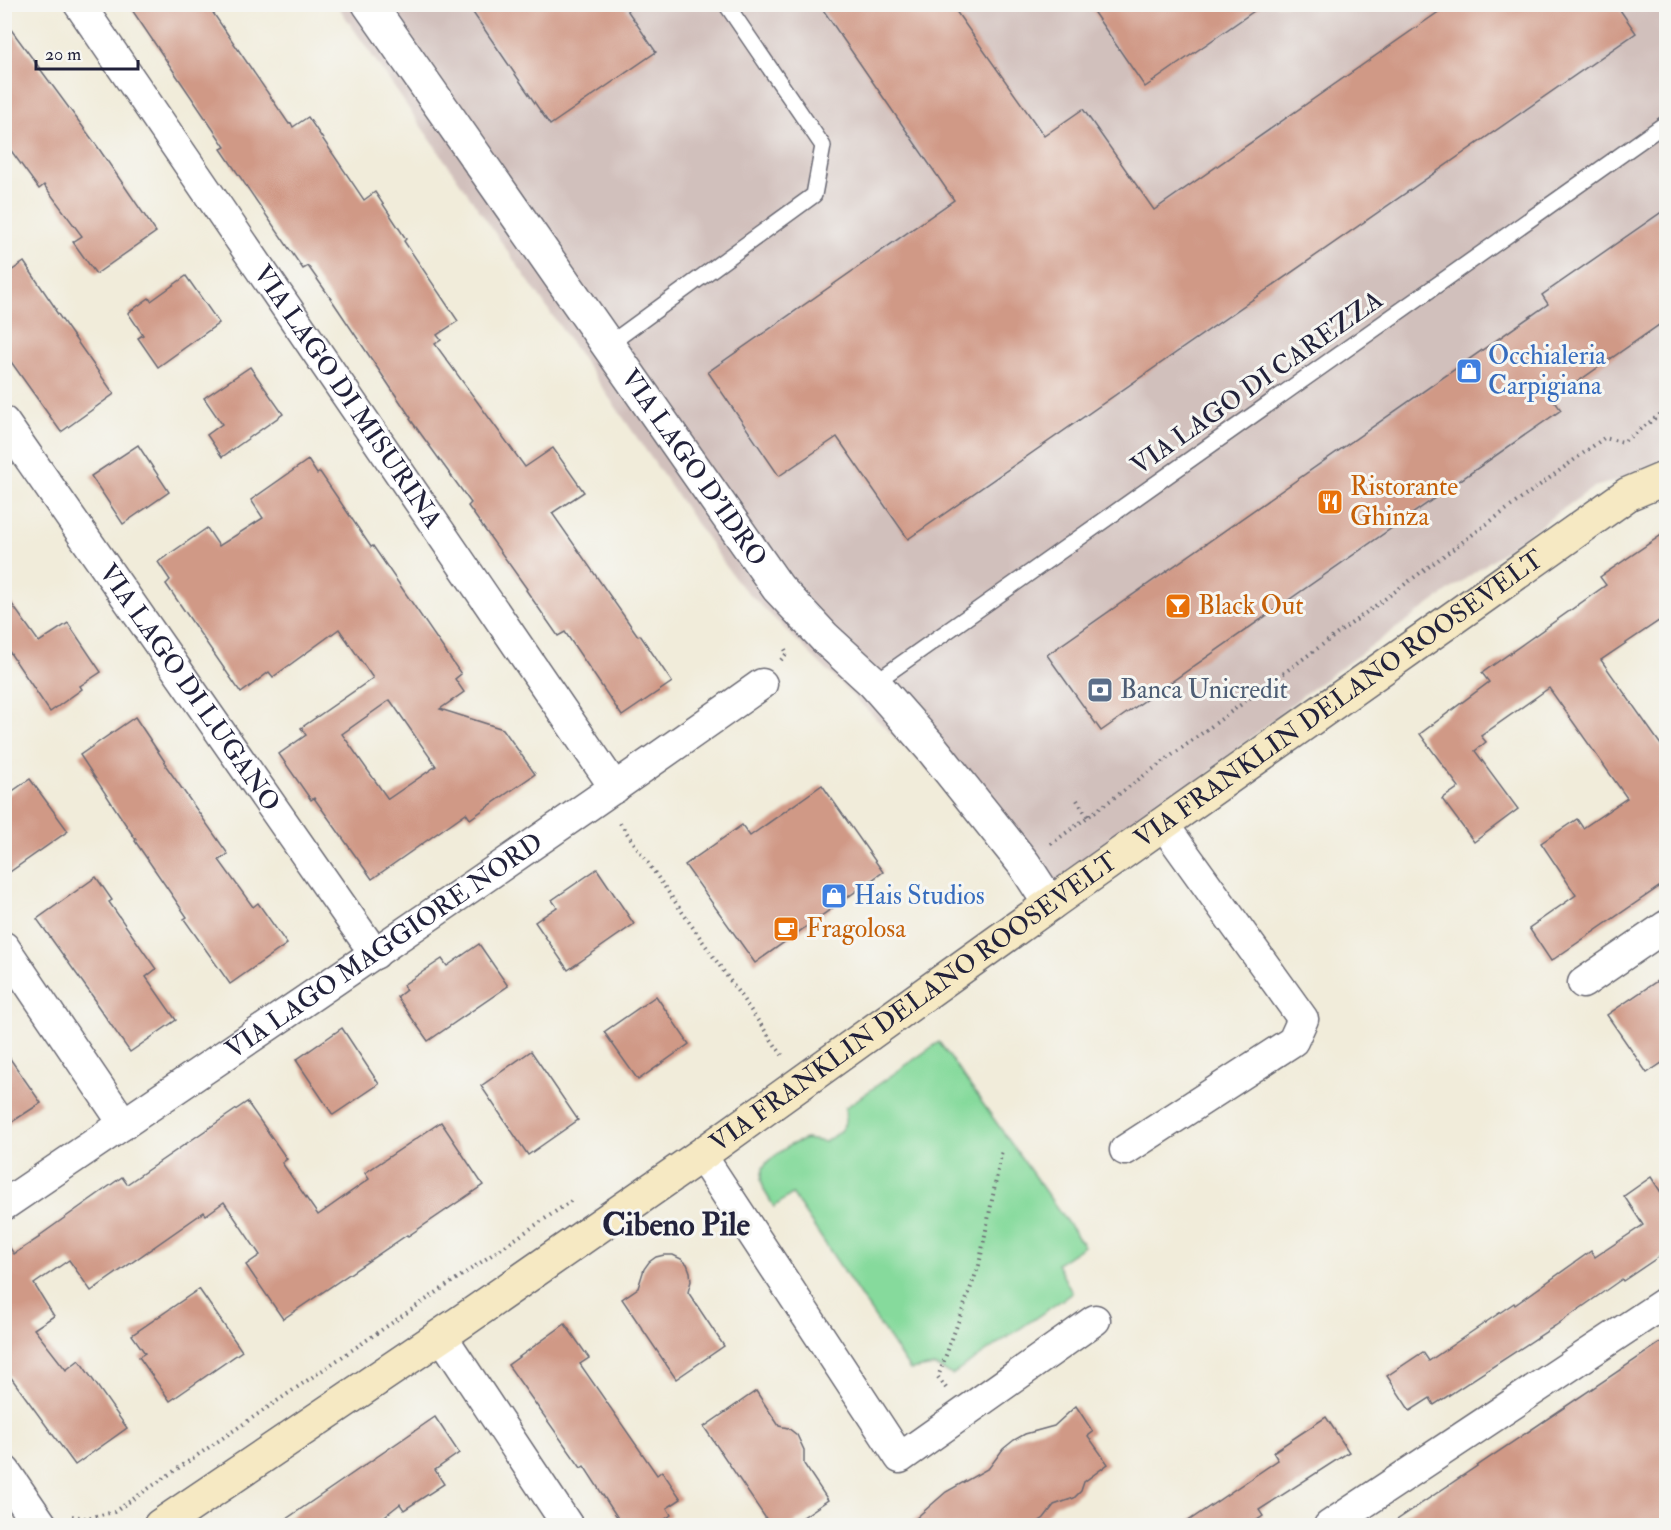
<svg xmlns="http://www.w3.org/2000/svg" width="1671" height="1530" font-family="'IM FELL Double Pica',serif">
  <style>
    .industrial { fill: #d1c0bc }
    .green { fill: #86da9c; stroke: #547e6c; stroke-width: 1.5 }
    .building { fill: #d09986; fill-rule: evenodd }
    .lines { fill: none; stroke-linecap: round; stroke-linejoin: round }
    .service-casing { stroke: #6a6973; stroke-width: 18 }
    .minor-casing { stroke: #6a6973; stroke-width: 33 }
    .tertiary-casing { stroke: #6a6973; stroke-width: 36 }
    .secondary-casing { stroke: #6a6973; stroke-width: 36 }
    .path { stroke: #6a6973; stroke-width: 4; stroke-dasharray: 1.5 4.5; stroke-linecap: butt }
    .service { stroke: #fff; stroke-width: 15 }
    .minor { stroke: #fff; stroke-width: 30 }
    .tertiary { stroke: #fff; stroke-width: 33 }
    .secondary { stroke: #f6e9c3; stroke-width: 33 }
    .labels { text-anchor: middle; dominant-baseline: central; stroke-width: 6; stroke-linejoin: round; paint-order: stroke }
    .shop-label { font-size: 26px; fill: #366cbe; stroke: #f6f6f2; text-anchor: start }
    .street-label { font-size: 26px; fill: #22223b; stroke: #f6f6f2 }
    .food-label { font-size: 26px; fill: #c56008; stroke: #f6f6f2; text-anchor: start }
    .service-label { font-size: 26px; fill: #4e5e75; stroke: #f6f6f2; text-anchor: start }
    .district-label { font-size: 32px; font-weight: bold; fill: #22223b; stroke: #f6f6f2 }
  </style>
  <rect width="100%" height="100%" fill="#f6f6f2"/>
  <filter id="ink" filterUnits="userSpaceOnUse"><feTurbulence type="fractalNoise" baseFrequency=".0167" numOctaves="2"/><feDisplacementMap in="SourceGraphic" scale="12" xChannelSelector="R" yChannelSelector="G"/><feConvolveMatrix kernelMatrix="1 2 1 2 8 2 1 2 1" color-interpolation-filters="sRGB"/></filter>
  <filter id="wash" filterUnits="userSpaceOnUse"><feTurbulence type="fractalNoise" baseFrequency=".008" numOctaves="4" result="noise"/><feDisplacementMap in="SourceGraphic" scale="24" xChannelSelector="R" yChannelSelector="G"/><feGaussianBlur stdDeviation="1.35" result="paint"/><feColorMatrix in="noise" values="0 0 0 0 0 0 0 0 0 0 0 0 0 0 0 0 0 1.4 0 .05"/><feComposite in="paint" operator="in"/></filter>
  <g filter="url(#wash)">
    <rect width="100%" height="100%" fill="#f1ecda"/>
    <path class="industrial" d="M337,5H1666V467L1594,487L1307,692L1050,904L1024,864L737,582Z"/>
    <path class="green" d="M939,1042L1084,1246L1057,1264L1072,1293L952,1375L934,1366L910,1370L792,1194L774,1207L765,1192L761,1180L763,1168L768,1161L790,1145L806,1139L825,1142C840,1131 848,1129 845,1108Z"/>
    <g id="blocks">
      <g class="building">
        <path d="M128,4H207L289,124L291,123L293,127L308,117L364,200L375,192L406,239L404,241L458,321L437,335L441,340L435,344L525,467L553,448L584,492L552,513L638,636L640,635L672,682L622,716L565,632L558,636L526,590L527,589L468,506L471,503L410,419L411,418L327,293L308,266L303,269L221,149L225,147Z"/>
        <path d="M467,4H623L656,52L550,125Z"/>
        <path d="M819,4H951L1044,136L1083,109L1154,210L1450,4H1616L1636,33L908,539L837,437L779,476L708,372L954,200Z"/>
        <path d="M1088,4H1264L1145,87Z"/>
        <path d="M4,20L97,146L156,232L96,274L73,242L82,236L44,185L39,189L4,141Z"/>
        <path d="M1666,209V320L1553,399L1561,410L1101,731L1047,655L1548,304L1542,295Z"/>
        <path d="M24,262L56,309L55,310L114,394L61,432L4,352V276Z"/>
        <path d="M186,276L219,323L158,367L138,338L143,335L128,313L149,298L151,301Z"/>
        <path d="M250,367L283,414L222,457L207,435L222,424L204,398Z"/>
        <path d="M138,445L169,492L123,524L91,476Z"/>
        <path d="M308,460L317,474L320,472L371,547L373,546L461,674L455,679L464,692L440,709L503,729L535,774L470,819L466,813L372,879L314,798L311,800L279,754L306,735L301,728L373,678L339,629L273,677L269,672L241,693L166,584L170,580L158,562L207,528L219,546L263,518L251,500ZM390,700L436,766L388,799L342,734Z"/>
        <path d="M1666,532V616L1601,660L1666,752V882L1551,961L1529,928L1576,895L1541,843L1577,819L1583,828L1627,798L1549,688L1481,736L1486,742L1475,751L1518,809L1474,842L1442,799L1459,787L1420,734L1489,682L1482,673L1606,585L1600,577Z"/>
        <path d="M4,593L39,642L68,623L101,672L80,686L82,689L50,712L4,644Z"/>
        <path d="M135,717L167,765L166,766L228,854L219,860L253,907L258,903L287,944L230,984L184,919L187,917L135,841L136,840L80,755Z"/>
        <path d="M30,779L68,831L4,876V797Z"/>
        <path d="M822,785L883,872L755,963L685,865L742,825L750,836Z"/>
        <path d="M597,869L634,924L568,970L535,922L557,907L552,900Z"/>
        <path d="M96,877L112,900L109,902L156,969L146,977L176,1020L130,1052L95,1002L96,1001L37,919Z"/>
        <path d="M479,944L508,986L428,1041L397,997L406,990L403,985L442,959L447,966Z"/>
        <path d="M1666,975V1060L1647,1073L1607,1015Z"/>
        <path d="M656,996L689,1044L638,1080L604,1032Z"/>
        <path d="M342,1028L379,1084L333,1115L296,1060Z"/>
        <path d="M4,1050L41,1103L4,1127Z"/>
        <path d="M531,1051L578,1120L528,1155L481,1086Z"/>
        <path d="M247,1102L287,1159L282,1163L318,1215L369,1179L365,1173L441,1122L483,1185L408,1236L407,1235L283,1319L246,1265L260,1255L224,1202L206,1215L204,1212L91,1291L69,1260L34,1284L54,1316L34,1329L66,1370L79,1360L127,1428L75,1465L4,1368V1239L14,1254L40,1237L39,1236L122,1177L127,1184Z"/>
        <path d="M1651,1177L1666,1200V1259L1663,1254L1623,1281L1622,1279L1555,1326L1434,1405L1430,1398L1410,1411L1387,1376L1423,1352L1429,1361L1514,1303L1515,1305L1591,1251L1595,1257L1643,1225L1624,1196Z"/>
        <path d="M664,1255H673L681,1259L687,1264L690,1272L691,1281L688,1292L724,1346L676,1379L622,1299L638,1288L644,1269L649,1262L656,1257Z"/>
        <path d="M199,1289L242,1351L170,1401L139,1357L145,1353L132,1335Z"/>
        <path d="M565,1324L589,1358L580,1364L657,1475L662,1471L681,1499L667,1508L671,1515L655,1526H623L584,1466L581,1468L508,1365Z"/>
        <path d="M1666,1339V1519L1656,1526H1388Z"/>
        <path d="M756,1391L779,1426L788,1428L797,1435L804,1450V1464L828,1500L790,1526H771L704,1427Z"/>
        <path d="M1076,1406L1093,1432L1088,1436L1108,1464L1084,1482L1081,1491L1074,1498L1054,1505L1044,1518L1035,1524L1030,1526H907L946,1492L989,1468L1003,1449L1014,1440L1025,1434L1054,1426Z"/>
        <path d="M435,1417L459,1453L435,1470L444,1484L404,1510L400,1504L372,1526H276Z"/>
        <path d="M1326,1417L1349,1452L1259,1510L1263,1516L1248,1526H1181L1278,1460L1273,1452Z"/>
      </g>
    </g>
  </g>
  <g filter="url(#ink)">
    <use href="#blocks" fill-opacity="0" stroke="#6a6973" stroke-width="1.5"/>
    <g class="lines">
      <g class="service-casing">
        <g id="service">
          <path d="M608,345L814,195L823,146L726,4"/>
          <path d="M874,683L1666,123"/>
        </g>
      </g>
      <g class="minor-casing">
        <g id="minor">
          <path id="s1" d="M79,4L615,788"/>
          <path id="s2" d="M4,422L375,954"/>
          <path d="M4,947L124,1124"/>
          <path d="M1583,983L1666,926"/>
          <path d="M1125,1150L1293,1041L1303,1019L1163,824"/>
          <path d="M701,1155L900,1458L1095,1320"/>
          <path id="s3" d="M4,1205C258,1033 512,861 762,684"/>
          <path d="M441,1335L568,1526"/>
          <path d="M1329,1526L1666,1302"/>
        </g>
      </g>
      <g class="tertiary-casing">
        <g id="tertiary">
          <path id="s4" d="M369,4L778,588L825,638L874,683L933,750L1024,864L1050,904"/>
          <path d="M4,1472L41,1526"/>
        </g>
      </g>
      <g class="secondary-casing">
        <g id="secondary">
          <path id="s5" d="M160,1526L464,1320L701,1155L1050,904L1628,494L1666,478"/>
        </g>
      </g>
      <g class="path">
        <path d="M781,660L787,653L783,646"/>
        <path d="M1077,800L1088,817"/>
        <path d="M620,823L782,1055"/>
        <path d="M1051,844L1604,438L1623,442L1666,410"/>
        <path d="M946,1388L938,1377L979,1265L1002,1150"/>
        <path d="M72,1516L86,1518L114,1512L571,1201"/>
      </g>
      <use href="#service" class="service"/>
      <use href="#minor" class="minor"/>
      <use href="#tertiary" class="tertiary"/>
      <use href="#secondary" class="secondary"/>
    </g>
  </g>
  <defs>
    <g id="shop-square" transform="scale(1.35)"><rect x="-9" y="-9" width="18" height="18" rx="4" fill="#3f7fe0" stroke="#f6f6f2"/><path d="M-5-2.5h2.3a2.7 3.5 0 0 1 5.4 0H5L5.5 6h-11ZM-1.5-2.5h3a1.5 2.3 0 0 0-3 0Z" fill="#fff"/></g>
    <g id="restaurant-square" transform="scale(1.35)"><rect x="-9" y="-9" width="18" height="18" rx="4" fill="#e8710a" stroke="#f6f6f2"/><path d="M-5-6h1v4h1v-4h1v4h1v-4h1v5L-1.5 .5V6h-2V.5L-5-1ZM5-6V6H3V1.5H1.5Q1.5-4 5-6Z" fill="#fff"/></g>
    <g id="bar-square" transform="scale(1.35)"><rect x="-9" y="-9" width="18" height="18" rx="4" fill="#e8710a" stroke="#f6f6f2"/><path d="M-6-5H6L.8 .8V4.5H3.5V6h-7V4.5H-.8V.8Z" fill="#fff"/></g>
    <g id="bank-square" transform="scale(1.35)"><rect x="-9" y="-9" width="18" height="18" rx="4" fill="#5c6f8a" stroke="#f6f6f2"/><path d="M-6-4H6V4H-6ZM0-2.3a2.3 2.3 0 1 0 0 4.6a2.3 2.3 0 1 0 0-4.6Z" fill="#fff"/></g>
    <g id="cafe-square" transform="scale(1.35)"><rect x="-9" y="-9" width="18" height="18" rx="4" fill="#e8710a" stroke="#f6f6f2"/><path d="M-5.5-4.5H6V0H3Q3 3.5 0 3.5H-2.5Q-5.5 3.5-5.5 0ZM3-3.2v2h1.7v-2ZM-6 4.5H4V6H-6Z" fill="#fff"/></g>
  </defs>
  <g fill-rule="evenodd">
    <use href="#shop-square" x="1469" y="371"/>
    <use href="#restaurant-square" x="1330" y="502"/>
    <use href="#bar-square" x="1178" y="606"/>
    <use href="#bank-square" x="1100" y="690"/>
    <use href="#shop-square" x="834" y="896"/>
    <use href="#cafe-square" x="786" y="929"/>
  </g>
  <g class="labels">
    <g class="shop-label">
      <text x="1488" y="356">Occhialeria<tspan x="1488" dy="30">Carpigiana</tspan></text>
      <text x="854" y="896">Hais Studios</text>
    </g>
    <g class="street-label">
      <text transform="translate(1257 383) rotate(-35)">VIA LAGO DI CAREZZA</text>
      <text stroke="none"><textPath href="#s1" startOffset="476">VIA LAGO DI MISURINA</textPath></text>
      <text stroke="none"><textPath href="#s4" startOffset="566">VIA LAGO D'IDRO</textPath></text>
      <text stroke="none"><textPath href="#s2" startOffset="324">VIA LAGO DI LUGANO</textPath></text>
      <text stroke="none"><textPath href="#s5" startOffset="1440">VIA FRANKLIN DELANO ROOSEVELT</textPath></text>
      <text stroke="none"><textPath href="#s3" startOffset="460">VIA LAGO MAGGIORE NORD</textPath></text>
      <text stroke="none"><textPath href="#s5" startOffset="918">VIA FRANKLIN DELANO ROOSEVELT</textPath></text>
    </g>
    <g class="food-label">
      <text x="1350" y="487">Ristorante<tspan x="1350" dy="30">Ghinza</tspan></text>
      <text x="1198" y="606">Black Out</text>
      <text x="806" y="929">Fragolosa</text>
    </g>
    <g class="service-label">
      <text x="1120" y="690">Banca Unicredit</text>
    </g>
    <g class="district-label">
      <text x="676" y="1225">Cibeno Pile</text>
    </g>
  </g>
  <rect width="1671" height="1530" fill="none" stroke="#f6f6f2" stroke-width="24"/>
  <path d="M36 60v9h102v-9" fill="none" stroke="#22223b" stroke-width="3"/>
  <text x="45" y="60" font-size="18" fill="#22223b" stroke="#f6f6f2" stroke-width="4.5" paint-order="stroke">20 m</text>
</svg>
